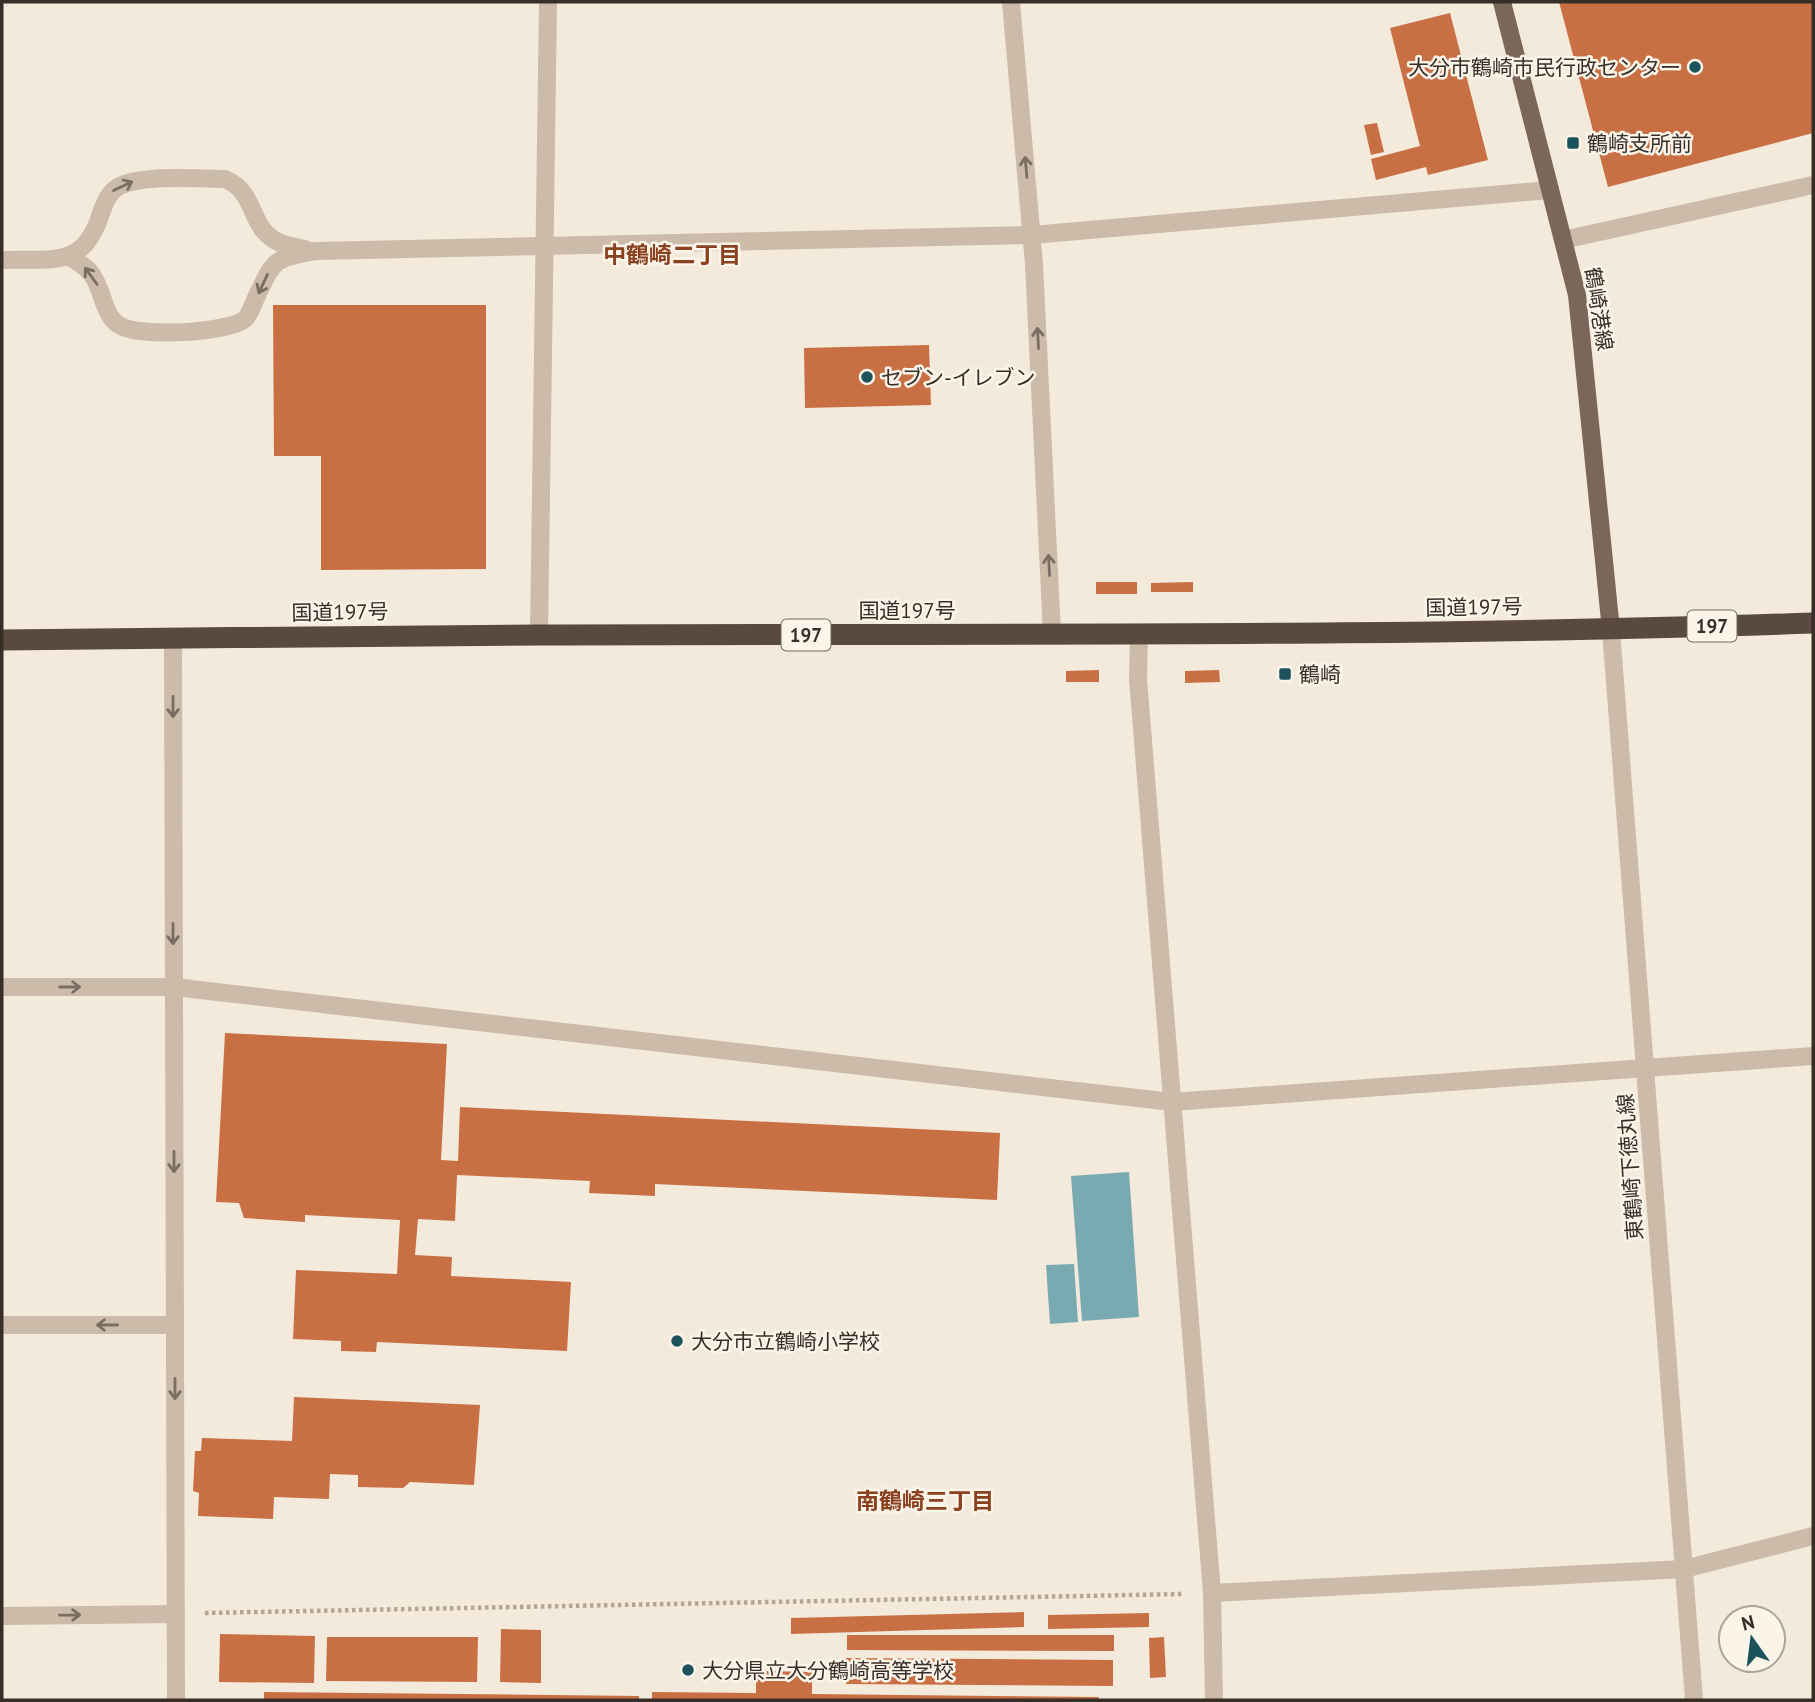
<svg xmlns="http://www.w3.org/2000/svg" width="1815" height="1702" font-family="'PT Sans','Noto Sans JP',sans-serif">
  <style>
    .water { fill: #7aaab1 }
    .building { fill: #c96f44 }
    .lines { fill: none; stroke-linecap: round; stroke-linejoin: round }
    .path { stroke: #b7a592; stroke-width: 4.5; stroke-dasharray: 3.5 3.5; stroke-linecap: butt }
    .minor { stroke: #cbbba8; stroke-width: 18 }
    .major { stroke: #7a6759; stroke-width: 18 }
    .highway { stroke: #59493f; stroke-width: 21 }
    .oneway { stroke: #7a6d62 }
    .poi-dot { fill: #1c525b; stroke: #faf4e9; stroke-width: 2.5 }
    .labels { text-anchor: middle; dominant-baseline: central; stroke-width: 5; stroke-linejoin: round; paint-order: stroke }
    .shield { fill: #faf4e9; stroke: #726962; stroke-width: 2 }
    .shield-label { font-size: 19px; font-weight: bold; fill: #382e28 }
    .poi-label { font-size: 21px; fill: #382e28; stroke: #faf4e9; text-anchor: start }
    .street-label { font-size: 21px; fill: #382e28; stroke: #faf4e9 }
    .neighbourhood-label { font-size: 23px; font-weight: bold; fill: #89411f; stroke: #faf4e9 }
  </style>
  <rect width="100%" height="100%" fill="#f3eadc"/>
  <g class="water">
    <path d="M1129,1172L1139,1317L1082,1321L1071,1176Z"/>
    <path d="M1074,1264L1078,1322L1050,1324L1046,1265Z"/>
  </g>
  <g class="building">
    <path d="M1559,2H1813V133L1608,187Z"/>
    <path d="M1450,13L1488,160L1428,175L1426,167L1376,180L1371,159L1420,146L1390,28Z"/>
    <path d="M1377,123L1384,152L1371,155L1364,125Z"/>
    <path d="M273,305H486V569L321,570V456H274Z"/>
    <path d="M929,345L931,405L805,408L804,348Z"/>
    <rect x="1096" y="582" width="41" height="12"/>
    <path d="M1193,582V592H1151V583Z"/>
    <path d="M1099,670V682H1066V671Z"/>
    <path d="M1219,670L1220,682L1185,683V671Z"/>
    <path d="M225,1033L447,1044L441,1160L458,1161L460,1107L1000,1133L997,1200L655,1184V1196L589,1193L590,1181L457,1175L455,1221L418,1219L415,1255L452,1257L451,1276L571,1282L567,1351L377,1342L376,1352L341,1351V1341L293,1339L296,1270L397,1274L400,1220L305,1215V1222L244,1218L239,1203L216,1202Z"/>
    <path d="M294,1397L480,1405L474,1485L410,1482L403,1488L358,1487V1475L330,1474L329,1499L274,1497L273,1519L198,1516L199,1493L193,1491L195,1451H201L202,1438L292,1441Z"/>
    <path d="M1024,1612V1627L791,1634V1618Z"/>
    <path d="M1149,1613V1627L1048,1629V1615Z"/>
    <path d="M501,1629L541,1630V1683L500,1682Z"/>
    <path d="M220,1634L315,1636L314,1683L219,1682Z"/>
    <path d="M847,1635H1114V1651L847,1650Z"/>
    <path d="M327,1637H478L477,1682L326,1681Z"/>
    <path d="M1164,1637L1166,1677L1150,1678L1149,1638Z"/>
    <path d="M846,1658L1113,1660V1686L846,1684Z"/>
    <path d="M756,1671L812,1672V1694L1099,1697V1700H652V1692L756,1693Z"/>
    <path d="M264,1692L639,1696V1700H264Z"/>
  </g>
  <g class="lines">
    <path class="path" d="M205,1613L1183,1594"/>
    <g class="minor">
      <path d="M1011,2L1034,264L1052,634"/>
      <path d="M1563,240L1813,185"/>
      <path d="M70,257C79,263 89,268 94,278C103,292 104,316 119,325C137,338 229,333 245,319C250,314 252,307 255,300C274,261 271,258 316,251L1032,235L1550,190"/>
      <path d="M2,260C51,258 84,270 101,213C105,203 108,193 118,187C141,174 198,179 225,179C256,192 249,224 273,239C282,245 294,247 305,249"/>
      <path d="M1611,630L1694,1700"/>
      <path d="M1139,634L1138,679L1212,1593L1214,1700"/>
      <path d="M539,635L548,2"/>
      <path d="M173,639L176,1700"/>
      <path d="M2,987H174L1172,1102L1813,1056"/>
      <path d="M2,1325H175"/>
      <path d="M1212,1593L1684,1569L1813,1536"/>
      <path d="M2,1616L176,1614"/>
    </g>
    <path class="major" d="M1502,2L1577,295L1611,630"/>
    <path class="highway" d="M2,640C181,639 360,635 539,635C964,633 1389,638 1813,623"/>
  </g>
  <defs><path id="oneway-shaft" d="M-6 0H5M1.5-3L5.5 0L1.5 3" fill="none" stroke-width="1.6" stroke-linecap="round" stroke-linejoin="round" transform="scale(1.75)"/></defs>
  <g class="oneway">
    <use href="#oneway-shaft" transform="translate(1026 167) rotate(-95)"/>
    <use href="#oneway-shaft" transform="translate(123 186) rotate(-26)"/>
    <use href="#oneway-shaft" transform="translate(91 276) rotate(-126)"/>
    <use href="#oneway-shaft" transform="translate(263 284) rotate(115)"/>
    <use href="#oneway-shaft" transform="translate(1038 338) rotate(-93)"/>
    <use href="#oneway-shaft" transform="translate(1049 565) rotate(-93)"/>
    <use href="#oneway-shaft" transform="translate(173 707) rotate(90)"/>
    <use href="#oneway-shaft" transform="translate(173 934) rotate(90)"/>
    <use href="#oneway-shaft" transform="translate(70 987)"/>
    <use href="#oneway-shaft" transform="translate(174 1162) rotate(90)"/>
    <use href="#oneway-shaft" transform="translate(107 1325) rotate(-180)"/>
    <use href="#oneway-shaft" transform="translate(175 1389) rotate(90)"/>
    <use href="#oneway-shaft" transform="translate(70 1615) rotate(-1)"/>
  </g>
  <g class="poi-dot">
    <circle cx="1695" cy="67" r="7"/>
    <rect x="1566" y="136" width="14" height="14" rx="3.5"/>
    <circle cx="867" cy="377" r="7"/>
    <rect x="1278" y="667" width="14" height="14" rx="3.5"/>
    <circle cx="677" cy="1341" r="7"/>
    <circle cx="688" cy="1670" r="7"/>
  </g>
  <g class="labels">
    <g class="shield">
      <rect x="1687.5" y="610.5" width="49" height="31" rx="5"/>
      <rect x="781.5" y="619.5" width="49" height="31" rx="5"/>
    </g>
    <g class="shield-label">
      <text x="1712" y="626">197</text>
      <text x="806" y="635">197</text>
    </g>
    <g class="poi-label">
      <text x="1681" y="67" text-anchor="end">大分市鶴崎市民行政センター</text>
      <text x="1587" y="143">鶴崎支所前</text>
      <text x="881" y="377">セブン-イレブン</text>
      <text x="1299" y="674">鶴崎</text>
      <text x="691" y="1341">大分市立鶴崎小学校</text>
      <text x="702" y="1670">大分県立大分鶴崎高等学校</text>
    </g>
    <g class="street-label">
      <text transform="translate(1599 309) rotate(81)">鶴崎港線</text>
      <text transform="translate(1474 607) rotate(-1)">国道197号</text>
      <text x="907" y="610">国道197号</text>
      <text transform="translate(340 612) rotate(-1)">国道197号</text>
      <text transform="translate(1630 1167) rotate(-94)">東鶴崎下徳丸線</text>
    </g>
    <g class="neighbourhood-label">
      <text x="672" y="254">中鶴崎二丁目</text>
      <text x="925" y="1500">南鶴崎三丁目</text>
    </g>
  </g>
  <rect width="1815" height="1702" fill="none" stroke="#382e28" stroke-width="7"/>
  <g transform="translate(1752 1639) rotate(346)"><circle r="33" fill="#faf4e9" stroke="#aca59c" stroke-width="2"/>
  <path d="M0-5L12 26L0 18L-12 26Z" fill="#1c525b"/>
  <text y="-10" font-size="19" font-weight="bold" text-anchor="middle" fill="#382e28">N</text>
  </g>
</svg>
